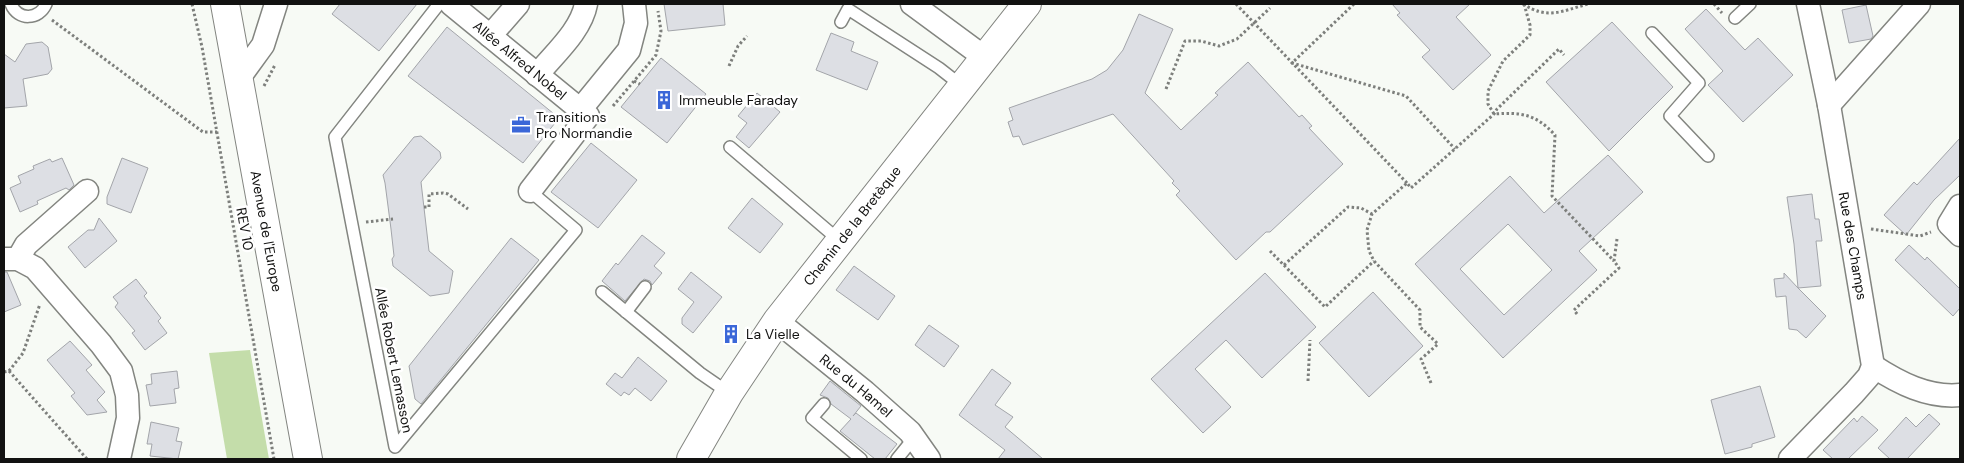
<svg xmlns="http://www.w3.org/2000/svg" width="1964" height="463" font-family="'DM Sans',sans-serif">
  <style>
    .green { fill: #c4ddaa }
    .building { fill: #dddfe4; stroke: #a3a5aa; fill-rule: evenodd }
    .lines { fill: none; stroke-linecap: round; stroke-linejoin: round }
    .service-casing { stroke: #838580; stroke-width: 14 }
    .minor-casing { stroke: #838580; stroke-width: 25 }
    .tertiary-casing { stroke: #838580; stroke-width: 30 }
    .secondary-casing { stroke: #838580; stroke-width: 30 }
    .path { stroke: #7d7f7c; stroke-width: 3; stroke-dasharray: 2.5 2.5; stroke-linecap: butt }
    .service { stroke: #fff; stroke-width: 11 }
    .minor { stroke: #fff; stroke-width: 22 }
    .tertiary { stroke: #fff; stroke-width: 28 }
    .secondary { stroke: #fff; stroke-width: 28 }
    .labels { text-anchor: middle; dominant-baseline: central; stroke-width: 5; stroke-linejoin: round; paint-order: stroke }
    .street-label { font-size: 14px; fill: #121211; stroke: #fff }
    .poi-label { font-size: 14px; fill: #121211; stroke: #fff; text-anchor: start }
  </style>
  <rect width="100%" height="100%" fill="#f7faf5"/>
  <path class="green" d="M250,350L269,459H227L209,353Z"/>
  <g class="building">
    <path d="M340,4H417L379,51L332,14Z"/>
    <path d="M664,4H723L725,25L668,31Z"/>
    <path d="M1392,4H1470L1456,17L1491,55L1453,90L1422,57L1430,50L1397,15L1400,13Z"/>
    <path d="M1866,5L1873,36L1871,39L1849,43L1842,10Z"/>
    <path d="M1706,9L1745,50L1758,38L1793,75L1743,122L1708,85L1723,71L1685,29Z"/>
    <path d="M1139,14L1173,29L1145,93L1181,130L1218,95L1215,93L1248,62L1299,117L1302,115L1312,126L1309,128L1343,164L1270,232H1266L1236,260L1176,195L1180,191L1172,183L1174,181L1113,114L1023,145L1019,136L1013,137L1008,122L1013,120L1009,108L1092,79L1107,70L1123,50Z"/>
    <path d="M1612,22L1673,87L1609,151L1546,82Z"/>
    <path d="M447,27L559,118L523,163L408,76Z"/>
    <path d="M831,33L854,42L851,51L878,62L867,90L816,70Z"/>
    <path d="M42,42L48,47L52,69L48,74L23,79L27,106L4,108V54L15,62L26,44Z"/>
    <path d="M661,58L706,94L667,143L621,107Z"/>
    <path d="M757,93L780,112L749,148L736,137L747,123L738,116Z"/>
    <path d="M421,136L440,152L441,158L421,182L429,251L453,271L449,293L430,296L393,266L392,259L394,256L391,229L385,183L383,175L414,137Z"/>
    <path d="M1960,138V175L1934,200L1906,235L1884,215L1914,182L1917,185Z"/>
    <path d="M591,143L637,180L598,228L551,192Z"/>
    <path d="M1608,155L1643,192L1579,251L1597,270L1503,358L1415,264L1510,176L1544,213ZM1508,224L1552,270L1504,315L1460,269Z"/>
    <path d="M62,158L74,185L69,190L66,188L37,201L38,204L20,212L10,188L21,183L18,176L34,169L33,166L50,159L52,162Z"/>
    <path d="M122,158L148,168L131,213L107,204V197Z"/>
    <path d="M1812,194L1815,219H1819L1822,241H1816L1821,286L1798,288L1826,316L1806,338L1797,330L1789,329L1786,296L1776,297L1774,279L1784,278V273L1798,288L1794,244L1787,197Z"/>
    <path d="M752,198L783,224L760,253L728,228Z"/>
    <path d="M99,218L117,241L85,268L68,247L88,230H94Z"/>
    <path d="M642,235L665,253L654,266L662,273L652,285L650,281L644,279L625,301L602,281L616,263L618,265Z"/>
    <path d="M511,238L539,260L421,404L415,399L409,366Z"/>
    <path d="M1909,245L1925,260L1927,257L1960,289V308L1953,316L1895,260Z"/>
    <path d="M854,266L895,296L878,320L836,290Z"/>
    <path d="M4,272H7L21,305L4,312Z"/>
    <path d="M691,272L722,297L693,333L682,324V318L694,302L678,289Z"/>
    <path d="M1265,273L1316,327L1262,378L1226,340L1195,369L1231,407L1203,433L1151,379Z"/>
    <path d="M136,279L147,293L144,296L161,318L158,321L167,333L145,350L132,333L135,331L115,307L118,303L113,297Z"/>
    <path d="M1373,292L1423,346L1369,397L1319,343Z"/>
    <path d="M929,325L959,346L944,367L915,345Z"/>
    <path d="M70,341L92,365L86,370L105,392L97,400L107,412L87,415L71,396L75,393L47,360Z"/>
    <path d="M638,357L667,381L651,401L635,388L629,395L624,392L621,396L606,384L615,373L622,378Z"/>
    <path d="M992,369L1011,383L995,405L1013,417L1005,427L1043,459H998L1005,450L959,415Z"/>
    <path d="M177,371L179,388L174,389L176,403L150,406L146,385L152,384L151,374Z"/>
    <path d="M830,381L861,406L853,416L856,413L897,444L885,459H875L840,431L851,419L831,404L828,398L820,395Z"/>
    <path d="M1760,386L1775,437L1752,444V447L1725,454L1711,400Z"/>
    <path d="M1929,414L1940,424L1907,459H1890L1878,448L1906,417L1916,427Z"/>
    <path d="M1862,416L1878,430L1848,459H1833L1823,450L1854,418L1857,422Z"/>
    <path d="M151,422L179,428L176,441L182,442L178,459L150,456L152,444H147Z"/>
  </g>
  <g class="lines">
    <g class="service-casing">
      <g id="service">
        <path d="M11,4C18,21 39,20 46,4"/>
        <path d="M439,4L335,137L395,447L576,230L530,191"/>
        <path d="M1735,18L1750,4"/>
        <path d="M841,22L848,9L939,68L962,86"/>
        <path d="M1652,33L1699,83L1670,116L1708,156"/>
        <path d="M730,147L840,241"/>
        <path d="M602,292L700,373L729,393"/>
        <path d="M626,312L645,287"/>
        <path d="M824,404L812,418L861,459"/>
        <path d="M897,459L914,438"/>
      </g>
    </g>
    <g class="minor-casing">
      <g id="minor">
        <path id="s1" d="M451,4L588,116L530,191"/>
        <path d="M912,4L984,57"/>
        <path d="M490,36L518,4"/>
        <path d="M537,75C554,54 581,31 586,4"/>
        <path d="M239,78L263,45L276,4"/>
        <path d="M1829,105L1919,4"/>
        <path d="M580,110L629,50L636,23L634,4"/>
        <path d="M1960,206L1949,224L1960,235"/>
        <path d="M4,259H18L35,268L101,344L121,371L127,395L128,418L119,459"/>
        <path d="M18,259L26,245L87,191"/>
        <path id="s2" d="M777,321L865,392L910,432L929,459"/>
        <path d="M1873,366C1899,383 1928,398 1960,395"/>
        <path d="M1790,459L1854,393L1869,376L1873,366L1829,105L1808,4"/>
      </g>
    </g>
    <g class="tertiary-casing">
      <g id="tertiary">
        <path id="s3" d="M691,459L729,393L777,321L1027,4"/>
      </g>
    </g>
    <g class="secondary-casing">
      <g id="secondary">
        <path id="s4" d="M225,4L308,459"/>
      </g>
    </g>
    <g class="path">
      <path d="M192,4L202,47L274,459"/>
      <path d="M1236,4L1407,183"/>
      <path d="M1354,4L1292,63L1406,96L1455,149"/>
      <path d="M1523,4C1548,20 1562,11 1588,4"/>
      <path d="M1524,4L1530,25V35L1503,61L1488,91V104L1494,114C1521,112 1536,114 1555,135L1552,196L1614,261"/>
      <path d="M1714,4L1722,13"/>
      <path d="M52,20L203,132H217"/>
      <path d="M729,66L738,46L747,36"/>
      <path d="M634,81L640,84"/>
      <path d="M264,86L275,65"/>
      <path d="M1166,89L1185,41H1201L1219,46L1237,39L1270,8"/>
      <path d="M613,106L656,55L661,31L658,11"/>
      <path d="M424,207H429V194L443,193L448,194L468,209"/>
      <path d="M366,222L393,219"/>
      <path d="M1871,229L1920,236L1931,232"/>
      <path d="M1270,251L1325,307L1374,261"/>
      <path d="M1284,265L1348,207L1361,208L1372,214"/>
      <path d="M1577,314L1574,310L1619,268L1614,261L1617,239"/>
      <path d="M9,371L87,459"/>
      <path d="M9,371L23,353L40,304"/>
      <path d="M4,372L9,371"/>
      <path d="M1308,381L1310,340"/>
      <path d="M1431,383L1421,359L1438,344L1420,327V310L1374,261L1369,251L1367,230L1372,214L1407,183L1411,188L1494,114L1497,109L1559,49L1564,55"/>
    </g>
    <use href="#service" class="service"/>
    <use href="#minor" class="minor"/>
    <use href="#tertiary" class="tertiary"/>
    <use href="#secondary" class="secondary"/>
  </g>
  <defs>
    <g id="building-bare" transform="scale(1.5)"><path d="M-4-6H4V6H1V3H-1V6H-4ZM-2.5-4.3h1.7v1.8h-1.7ZM.8-4.3h1.7v1.8H.8ZM-2.5-1h1.7V.8h-1.7ZM.8-1h1.7V.8H.8Z" fill="#3b67d8" stroke="#fff" stroke-width="2.5" paint-order="stroke"/></g>
    <g id="office-bare" transform="scale(1.5)"><path d="M-6-3h4V-5.5h4V-3h4V5H-6ZM-1-4.5V-3h2v-1.5ZM-6 0V1H6V0Z" fill="#3b67d8" stroke="#fff" stroke-width="2.5" paint-order="stroke"/></g>
  </defs>
  <g fill-rule="evenodd">
    <use href="#building-bare" x="664" y="100"/>
    <use href="#office-bare" x="521" y="125"/>
    <use href="#building-bare" x="731" y="334"/>
  </g>
  <g class="labels">
    <g class="street-label">
      <text stroke="none"><textPath href="#s1" startOffset="89">Allée Alfred Nobel</textPath></text>
      <text stroke="none"><textPath href="#s3" startOffset="284">Chemin de la Bretèque</textPath></text>
      <text transform="translate(245 229) rotate(80)">REV 10</text>
      <text stroke="none"><textPath href="#s4" startOffset="231">Avenue de l'Europe</textPath></text>
      <text transform="translate(1853 246) rotate(80)">Rue des Champs</text>
      <text transform="translate(394 360) rotate(79)">Allée Robert Lemasson</text>
      <text stroke="none"><textPath href="#s2" startOffset="102">Rue du Hamel</textPath></text>
    </g>
    <g class="poi-label">
      <text x="679" y="100">Immeuble Faraday</text>
      <text x="536" y="117">Transitions<tspan x="536" dy="16">Pro Normandie</tspan></text>
      <text x="746" y="334">La Vielle</text>
    </g>
  </g>
  <rect width="1964" height="463" fill="none" stroke="#121211" stroke-width="10"/>
</svg>
